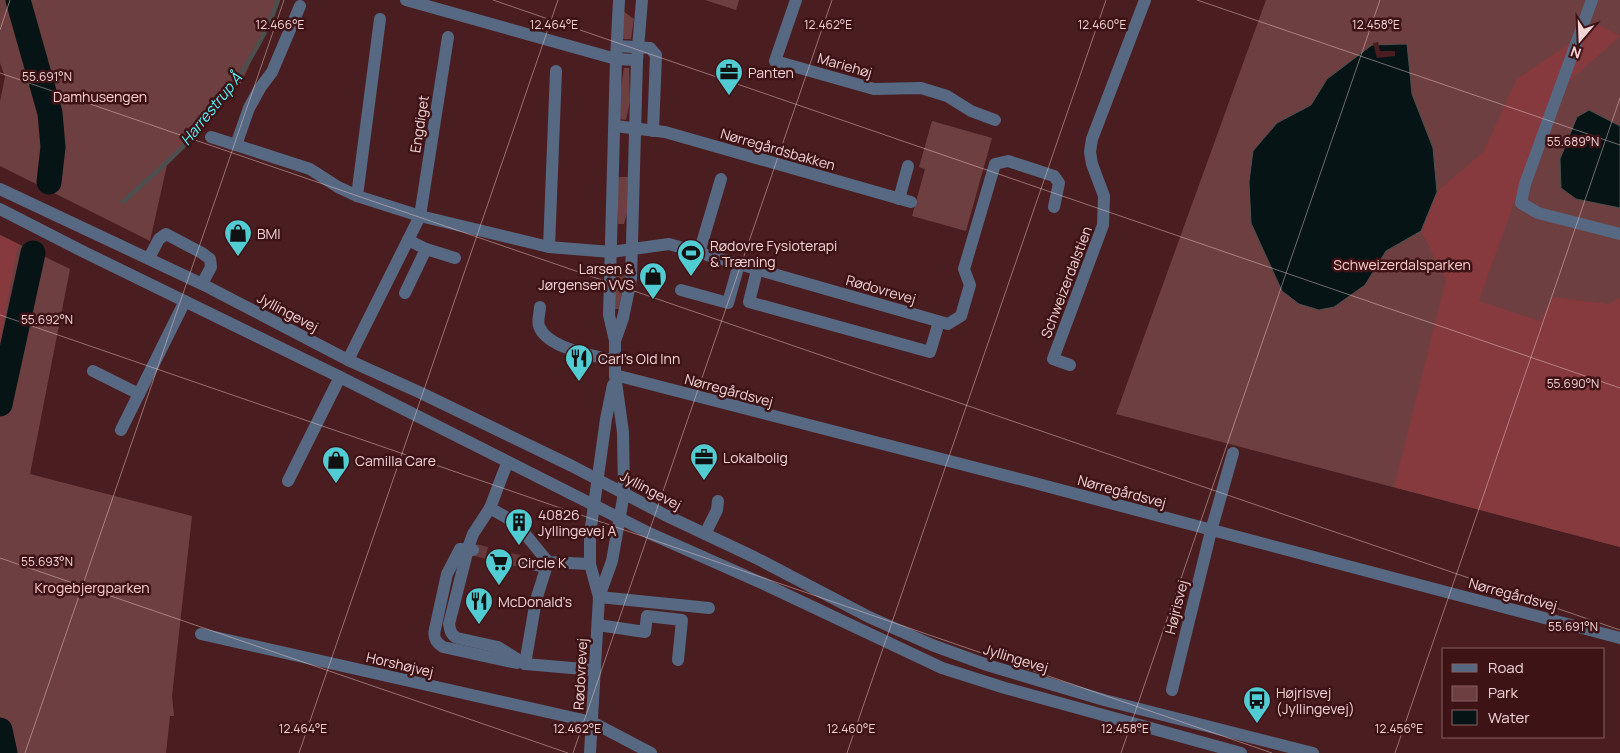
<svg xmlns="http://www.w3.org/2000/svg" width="1620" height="753" font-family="Manrope,sans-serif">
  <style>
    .green { fill: #6e3f40 }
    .forest { fill: #863a3e }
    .water { fill: #061415; stroke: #4d4e4e }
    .pier { fill: #4a1e20 }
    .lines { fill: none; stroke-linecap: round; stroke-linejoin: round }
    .stream { stroke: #4d4e4e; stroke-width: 4.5 }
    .river { stroke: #061415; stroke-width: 25 }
    .minor-tunnel { stroke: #63393b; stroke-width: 12; stroke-dasharray: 12 6; stroke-linecap: butt }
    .minor { stroke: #576883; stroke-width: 12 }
    .ticks { fill: none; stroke: #f2d4d4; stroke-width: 1; stroke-opacity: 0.45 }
    .labels { text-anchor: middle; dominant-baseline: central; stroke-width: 5; stroke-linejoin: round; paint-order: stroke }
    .street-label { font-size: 14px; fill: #f2d4d4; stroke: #3e1316 }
    .poi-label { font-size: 14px; fill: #f2d4d4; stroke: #3e1316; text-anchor: start }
    .park-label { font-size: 14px; fill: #fdcecd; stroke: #3e1316 }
    .water-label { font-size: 15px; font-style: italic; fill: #4ef6fd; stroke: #3e1316 }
    .ticks-label { font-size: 12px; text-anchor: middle; fill: #f2d4d4; stroke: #3e1316; stroke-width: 5; stroke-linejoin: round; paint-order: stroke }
  </style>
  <rect width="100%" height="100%" fill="#4a1e20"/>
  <g class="green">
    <path d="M0,0H280L241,83L167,165L150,241L0,166V101L5,77L0,63Z"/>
    <path d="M705,0H739L736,10Z"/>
    <path d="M1266,0H1620V547L1116,414Z"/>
    <path d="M623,11L634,19L631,39H621Z"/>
    <path d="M624,68H629L630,101L626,120L619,119L621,87Z"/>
    <path d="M932,121L992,138L966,231L912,216L925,169L919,167Z"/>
    <path d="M617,177H628L627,213L624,224H618Z"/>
    <path d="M0,235L70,269L30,474L192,516L172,696L174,716H170L166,753H0Z"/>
    <path d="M618,270H626L619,309H612L613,289Z"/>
  </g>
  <g class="forest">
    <path d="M1598,24L1620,36L1551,98L1479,301L1540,321L1553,297L1608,304L1620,298V547L1394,487L1446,280L1421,231L1437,192L1483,152L1517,79Z"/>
    <path d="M0,235L18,244L0,341Z"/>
  </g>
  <g class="water">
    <path d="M1407,44L1412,94L1433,148L1437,192L1421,231L1386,251L1365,285L1334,307L1319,310L1299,304L1282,291L1251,223L1249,182L1253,151L1277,123L1311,105L1327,79L1372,45Z"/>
    <path d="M1589,110L1620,126V208L1576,199L1561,188L1560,159L1577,117Z"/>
  </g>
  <path class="pier" d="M1378,42L1380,51H1395V56L1377,58L1373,43Z"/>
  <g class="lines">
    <path class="stream" d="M123,202C146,180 172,160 193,136C225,99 263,47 278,0"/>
    <g class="river">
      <path d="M18,0L50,113L53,147L49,182"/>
      <path d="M0,404L33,253"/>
      <path d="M0,730L5,753"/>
    </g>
    <path class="minor-tunnel" d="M475,550L527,563"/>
    <g class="minor">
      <path d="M406,0L616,59L637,60"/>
      <path d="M796,0L775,61L874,89L921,88L947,96L971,111L995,120"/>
      <path d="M1592,0L1525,184L1521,203L1538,213L1620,234"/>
      <path d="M617,46L650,48L656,55L653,131"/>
      <path d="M615,126L665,132L911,202"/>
      <path d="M211,137L310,169L338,187L357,196L420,216L549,247L611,252L669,244L948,324L961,316L970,285L964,269L995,164L1008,161L1054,176L1059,183L1054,207"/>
      <path d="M236,145L249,108L260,88L272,72L300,6"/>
      <path d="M0,189L202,284L348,360L421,393L572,466L665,515L756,558L869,617L932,645L987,665L1104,700L1313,753"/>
      <path d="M357,196L380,19"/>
      <path d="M899,199L908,166"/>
      <path d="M0,209L86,253L340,377L649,533L764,584L942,668L1005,688L1241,753"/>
      <path d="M408,240L426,249L455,258"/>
      <path d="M549,247L556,71"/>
      <path d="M699,253L721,179"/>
      <path d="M149,258L159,239L166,234L202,253L210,259L211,267L202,284"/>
      <path d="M757,270L749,302L930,352L939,322"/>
      <path d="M681,290L728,303L739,264"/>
      <path d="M405,293L426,249"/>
      <path d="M540,307C540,312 537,321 539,326C547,349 594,355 615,361"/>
      <path d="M615,341L623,318L631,279L637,60L642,0"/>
      <path d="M348,360L420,216L448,37"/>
      <path d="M1070,365L1053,359L1103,225L1104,196L1092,164L1090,152L1092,139L1145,0"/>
      <path d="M93,371L139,394"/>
      <path d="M615,375L1027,481L1620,638"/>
      <path d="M121,430L185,301"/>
      <path d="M508,462C501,477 496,493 490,508L516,523L548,562L590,564"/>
      <path d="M288,481L340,377"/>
      <path d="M490,508L473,534L469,545L449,624C450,630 451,635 457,638L498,647L525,664"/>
      <path d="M705,534L717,510L718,501"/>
      <path d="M473,550L460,549L447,574L435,629C433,637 435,642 443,647L517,663"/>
      <path d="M548,562L536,600L525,664L595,670"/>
      <path d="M527,563L545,567"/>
      <path d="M599,597L590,564V534L606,419L613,385"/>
      <path d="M599,597L709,608"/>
      <path d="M598,625L645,632L647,616L682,620L678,660"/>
      <path d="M201,634L592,722L651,753"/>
      <path d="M1172,690L1211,531L1233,453"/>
      <path d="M590,753L599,597L612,561L624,493L623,432L615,375V341L609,315L616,59L619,0"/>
    </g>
  </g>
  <path class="ticks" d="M493,0L1620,388M1197,0L1620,145M0,30L10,0M0,73L1620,630M0,315L1272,753M0,558L568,753M25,753L284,0M299,753L558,0M573,753L832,0M847,753L1106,0M1121,753L1380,0M1395,753L1620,98"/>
  <defs>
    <g id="office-pin" transform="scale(1.4375)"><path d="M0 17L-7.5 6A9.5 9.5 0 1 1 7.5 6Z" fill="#51ccd2" stroke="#3e1316"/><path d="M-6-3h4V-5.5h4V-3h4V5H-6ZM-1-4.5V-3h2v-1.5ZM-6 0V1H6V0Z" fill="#111"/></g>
    <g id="shop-pin" transform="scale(1.4375)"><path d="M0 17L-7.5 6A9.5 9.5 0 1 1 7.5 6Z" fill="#51ccd2" stroke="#3e1316"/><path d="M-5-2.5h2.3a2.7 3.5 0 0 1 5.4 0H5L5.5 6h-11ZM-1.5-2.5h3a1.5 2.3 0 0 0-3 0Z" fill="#111"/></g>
    <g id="stadium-pin" transform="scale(1.4375)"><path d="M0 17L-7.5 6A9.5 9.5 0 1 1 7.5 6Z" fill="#51ccd2" stroke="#3e1316"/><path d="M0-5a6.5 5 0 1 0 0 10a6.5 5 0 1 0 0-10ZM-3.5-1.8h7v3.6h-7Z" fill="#111"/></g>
    <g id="restaurant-pin" transform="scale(1.4375)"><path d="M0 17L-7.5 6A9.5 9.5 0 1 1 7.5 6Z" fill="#51ccd2" stroke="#3e1316"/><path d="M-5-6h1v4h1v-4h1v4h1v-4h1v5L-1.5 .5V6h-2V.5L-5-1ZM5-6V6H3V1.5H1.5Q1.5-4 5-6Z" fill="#111"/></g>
    <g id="building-pin" transform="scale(1.4375)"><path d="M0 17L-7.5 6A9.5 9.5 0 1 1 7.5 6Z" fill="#51ccd2" stroke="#3e1316"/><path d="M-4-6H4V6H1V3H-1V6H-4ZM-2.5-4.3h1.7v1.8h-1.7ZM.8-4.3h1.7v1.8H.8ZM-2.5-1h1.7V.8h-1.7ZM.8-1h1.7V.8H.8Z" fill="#111"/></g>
    <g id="supermarket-pin" transform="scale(1.4375)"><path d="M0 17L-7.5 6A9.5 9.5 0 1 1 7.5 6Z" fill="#51ccd2" stroke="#3e1316"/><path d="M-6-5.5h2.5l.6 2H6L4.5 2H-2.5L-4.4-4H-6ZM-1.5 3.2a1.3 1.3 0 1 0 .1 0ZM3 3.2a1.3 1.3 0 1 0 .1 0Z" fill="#111"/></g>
    <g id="bus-pin" transform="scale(1.4375)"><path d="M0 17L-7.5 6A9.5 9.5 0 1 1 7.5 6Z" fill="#51ccd2" stroke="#3e1316"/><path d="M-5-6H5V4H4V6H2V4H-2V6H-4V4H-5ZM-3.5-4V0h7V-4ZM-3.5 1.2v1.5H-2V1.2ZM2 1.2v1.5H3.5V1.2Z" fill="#111"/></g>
  </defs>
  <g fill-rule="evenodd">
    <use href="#office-pin" x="729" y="72"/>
    <use href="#shop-pin" x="238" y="233"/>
    <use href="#stadium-pin" x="691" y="253"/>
    <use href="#shop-pin" x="653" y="276"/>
    <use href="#restaurant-pin" x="579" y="358"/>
    <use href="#office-pin" x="704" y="457"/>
    <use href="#shop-pin" x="336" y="460"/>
    <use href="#building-pin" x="519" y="522"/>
    <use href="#supermarket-pin" x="499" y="562"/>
    <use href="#restaurant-pin" x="479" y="601"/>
    <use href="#bus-pin" x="1257" y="700"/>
  </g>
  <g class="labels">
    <g class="street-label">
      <text transform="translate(845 65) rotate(16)">Mariehøj</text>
      <text transform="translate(419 124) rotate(-81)">Engdiget</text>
      <text transform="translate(778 149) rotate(16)">Nørregårdsbakken</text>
      <text transform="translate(1066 282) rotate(-69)">Schweizerdalstien</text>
      <text transform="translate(881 289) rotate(16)">Rødovrevej</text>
      <text transform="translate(288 312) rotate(28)">Jyllingevej</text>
      <text transform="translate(729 390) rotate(15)">Nørregårdsvej</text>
      <text transform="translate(651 490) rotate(28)">Jyllingevej</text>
      <text transform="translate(1122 491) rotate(15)">Nørregårdsvej</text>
      <text transform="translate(1513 594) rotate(15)">Nørregårdsvej</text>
      <text transform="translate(1176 607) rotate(-76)">Højrisvej</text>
      <text transform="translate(1016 658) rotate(17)">Jyllingevej</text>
      <text transform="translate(400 664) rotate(13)">Horshøjvej</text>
      <text transform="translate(580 674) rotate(-87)">Rødovrevej</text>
    </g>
    <g class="poi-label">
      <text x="748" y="72">Panten</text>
      <text x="257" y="233">BMI</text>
      <text x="710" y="245">Rødovre Fysioterapi<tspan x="710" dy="16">&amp; Træning</tspan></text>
      <text x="634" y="268" text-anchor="end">Larsen &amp;<tspan x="634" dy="16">Jørgensen VVS</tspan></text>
      <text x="598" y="358">Carl's Old Inn</text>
      <text x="723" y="457">Lokalbolig</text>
      <text x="355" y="460">Camilla Care</text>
      <text x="538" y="514">40826<tspan x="538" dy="16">Jyllingevej A</tspan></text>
      <text x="518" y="562">Circle K</text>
      <text x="498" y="601">McDonald's</text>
      <text x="1276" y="692">Højrisvej<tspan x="1276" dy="16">(Jyllingevej)</tspan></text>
    </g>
    <g class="park-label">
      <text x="100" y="96">Damhusengen</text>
      <text x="1402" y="264">Schweizerdalsparken</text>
      <text x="92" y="587">Krogebjergparken</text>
    </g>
    <g class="water-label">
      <text transform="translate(211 109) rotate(-51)">Harrestrup Å</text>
    </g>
  </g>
  <g class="ticks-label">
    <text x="280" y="29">12.466°E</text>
    <text x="554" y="29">12.464°E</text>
    <text x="828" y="29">12.462°E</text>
    <text x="1102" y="29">12.460°E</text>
    <text x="1376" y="29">12.458°E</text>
    <text x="47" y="81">55.691°N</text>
    <text x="1573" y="146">55.689°N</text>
    <text x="47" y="324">55.692°N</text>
    <text x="1573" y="388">55.690°N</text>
    <text x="47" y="566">55.693°N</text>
    <text x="1573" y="631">55.691°N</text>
    <text x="303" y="733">12.464°E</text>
    <text x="577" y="733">12.462°E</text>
    <text x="851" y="733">12.460°E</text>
    <text x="1125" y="733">12.458°E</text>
    <text x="1399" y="733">12.456°E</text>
  </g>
  <rect x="1442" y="648" width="162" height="90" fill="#3e1316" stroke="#866062"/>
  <rect x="1452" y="664" width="25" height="8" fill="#576883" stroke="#866062"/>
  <text x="1488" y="673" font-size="15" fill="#f2d4d4">Road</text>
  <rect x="1452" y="686" width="25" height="15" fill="#6e3f40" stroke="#866062"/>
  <text x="1488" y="698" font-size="15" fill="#f2d4d4">Park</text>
  <rect x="1452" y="710" width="25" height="15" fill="#061415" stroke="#866062"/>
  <text x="1488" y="723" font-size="15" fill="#f2d4d4">Water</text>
  <g transform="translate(1580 40) rotate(199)" stroke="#3e1316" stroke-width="4" paint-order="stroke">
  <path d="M0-4L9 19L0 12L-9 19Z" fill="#f2d4d4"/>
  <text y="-8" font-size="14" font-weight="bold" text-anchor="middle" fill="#f2d4d4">N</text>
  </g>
</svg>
